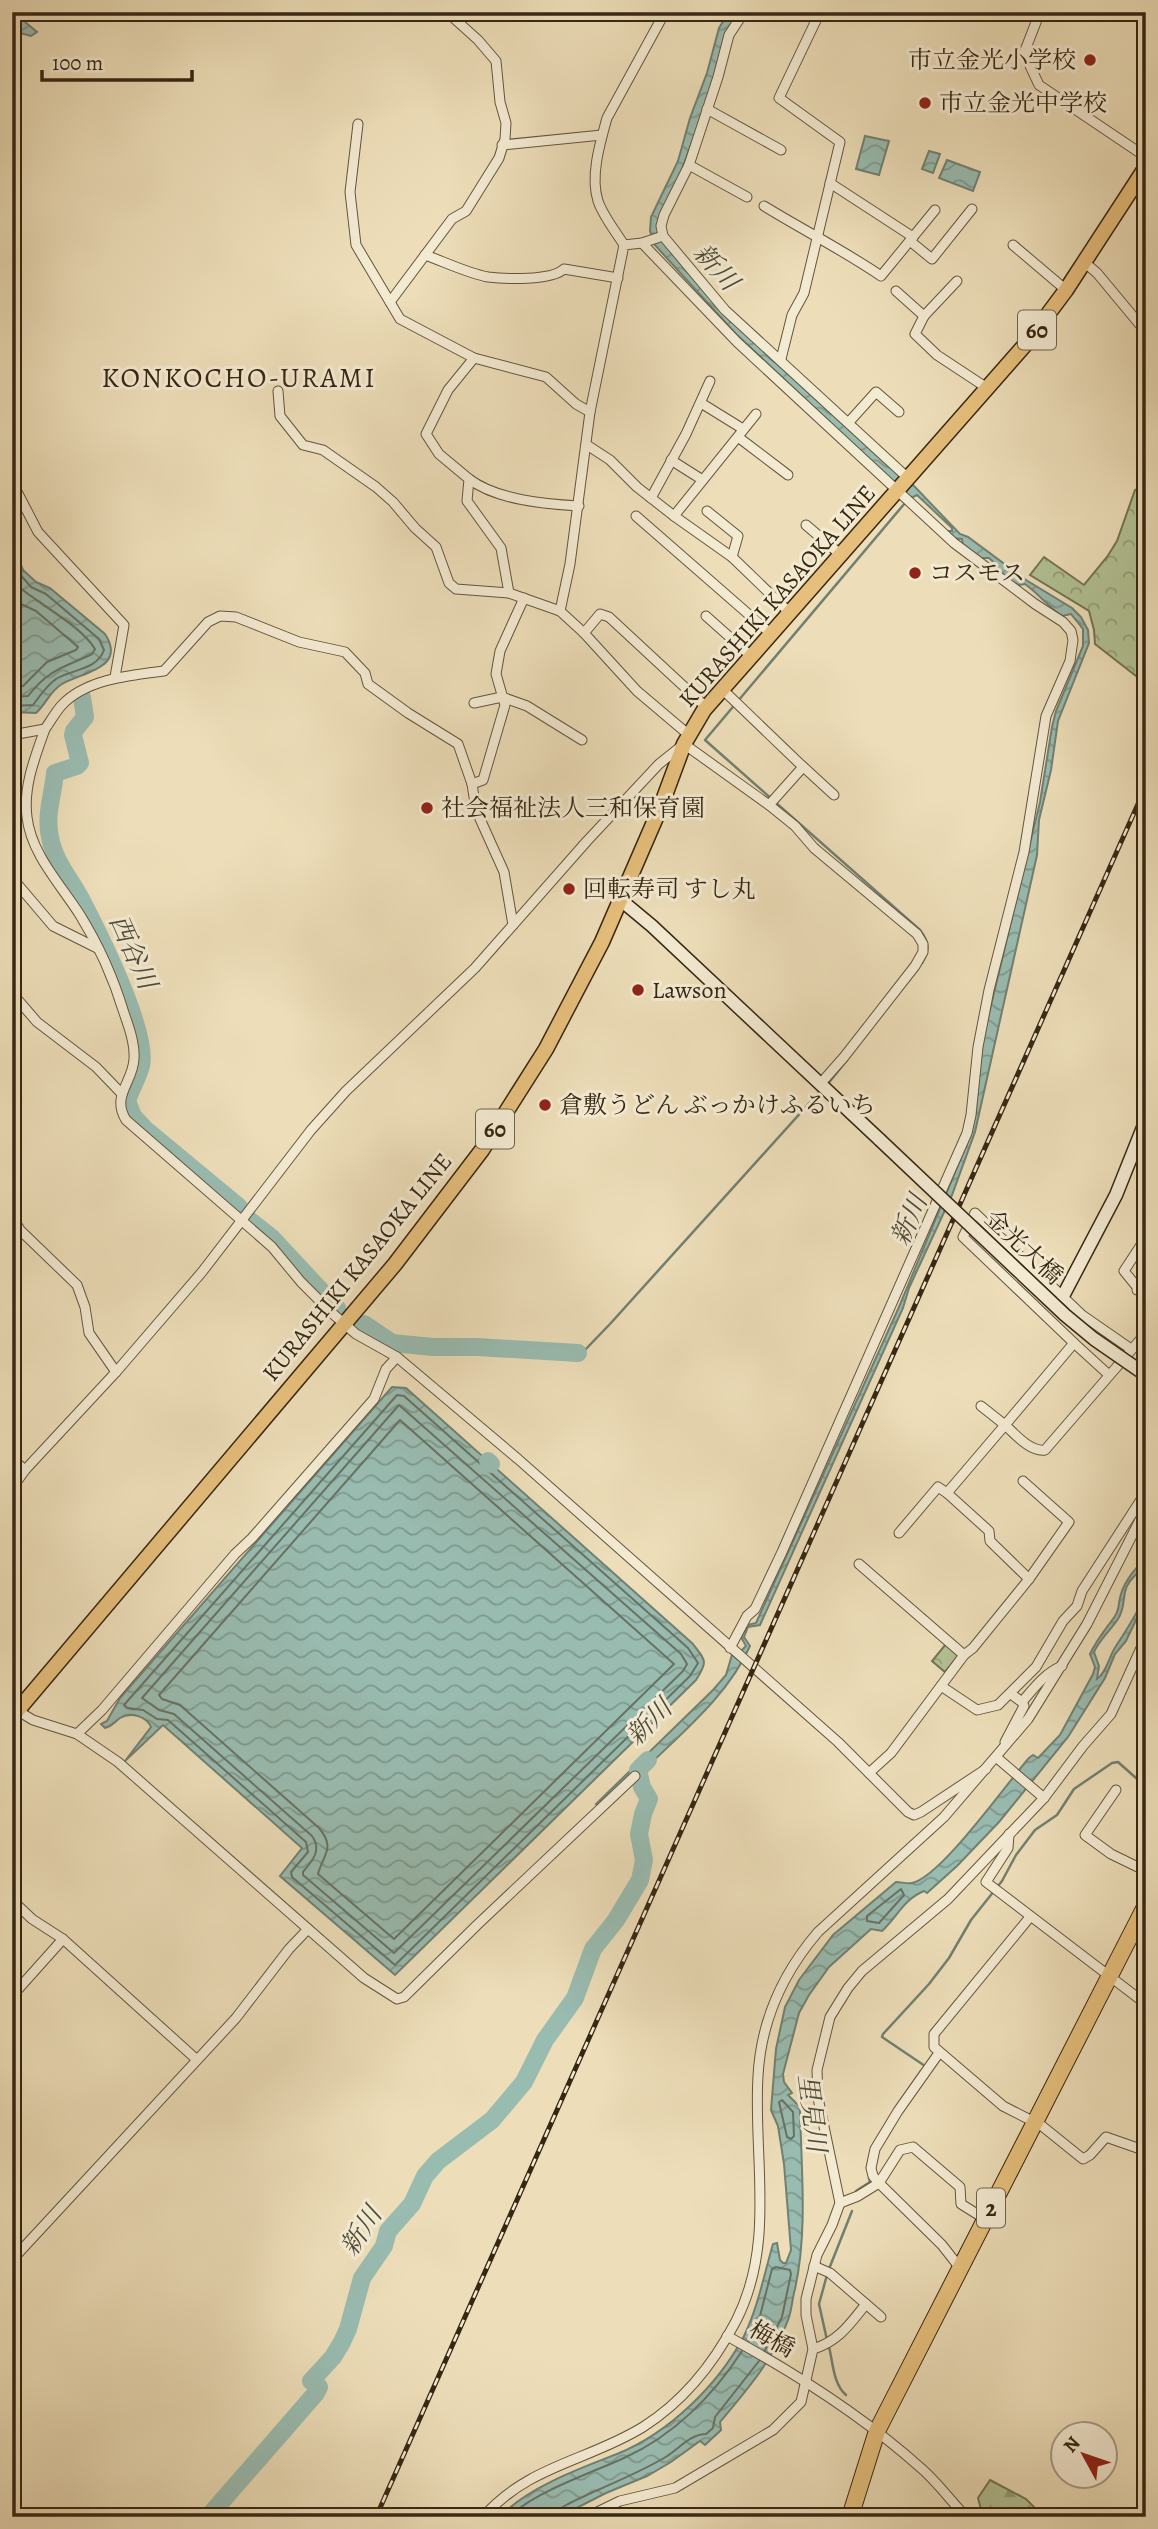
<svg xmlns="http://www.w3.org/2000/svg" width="1158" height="2529" font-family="Alegreya,'Noto Serif JP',serif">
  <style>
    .forest { fill: url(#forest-firs); stroke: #747454; stroke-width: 2 }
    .park { fill: url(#park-crowns); stroke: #747454; stroke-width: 2 }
    .water { fill: url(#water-waves); stroke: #718072; stroke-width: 2 }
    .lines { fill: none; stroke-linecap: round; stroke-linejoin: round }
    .shore { stroke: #687262; stroke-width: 2 }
    .stream { stroke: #718072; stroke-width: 2.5 }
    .river { stroke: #99bcb1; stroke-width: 18 }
    .street-casing { stroke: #64553c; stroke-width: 11 }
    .secondary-casing { stroke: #362713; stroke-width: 15 }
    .primary-casing { stroke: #362713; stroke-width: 17 }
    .highway-casing { stroke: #362713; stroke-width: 18 }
    .street { stroke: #f3ead2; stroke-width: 9 }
    .secondary { stroke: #f3ead2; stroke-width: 12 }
    .primary { stroke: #e6bf7c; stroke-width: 14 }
    .highway { stroke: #e6bf7c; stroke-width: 16 }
    .rail-casing { stroke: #362713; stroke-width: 5 }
    .rail { stroke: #f3ead2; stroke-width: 2.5; stroke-dasharray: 8; stroke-linecap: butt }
    .secondary-bridge-casing { stroke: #362713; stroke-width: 15; stroke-linecap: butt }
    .secondary-bridge { stroke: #f3ead2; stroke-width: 12 }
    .poi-dot { fill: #8f2418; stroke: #f3ead2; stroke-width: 2.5 }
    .labels { text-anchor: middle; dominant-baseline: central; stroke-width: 6; stroke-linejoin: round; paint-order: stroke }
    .shield { fill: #f3ead2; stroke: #6f624c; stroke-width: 2 }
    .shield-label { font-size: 23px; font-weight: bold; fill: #362713 }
    .poi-label { font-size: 24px; fill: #362713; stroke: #f3ead2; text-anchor: start }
    .street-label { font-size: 24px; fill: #362713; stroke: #f3ead2 }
    .water-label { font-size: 26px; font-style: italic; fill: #4f4c3a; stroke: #f3ead2 }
    .quarter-label { font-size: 28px; letter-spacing: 2px; fill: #362713; stroke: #f3ead2 }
  </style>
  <defs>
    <pattern id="forest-firs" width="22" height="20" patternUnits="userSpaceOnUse" patternTransform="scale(1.75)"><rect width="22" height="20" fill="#b2c294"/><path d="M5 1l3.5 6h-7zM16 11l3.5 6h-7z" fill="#929e78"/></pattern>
    <pattern id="park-crowns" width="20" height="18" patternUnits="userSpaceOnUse" patternTransform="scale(1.75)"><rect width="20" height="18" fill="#b2c294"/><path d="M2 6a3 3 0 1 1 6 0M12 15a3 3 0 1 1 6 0" fill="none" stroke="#929e78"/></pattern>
    <pattern id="water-waves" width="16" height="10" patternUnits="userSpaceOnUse" patternTransform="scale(1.75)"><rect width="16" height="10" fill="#99bcb1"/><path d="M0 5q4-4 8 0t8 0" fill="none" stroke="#7e998f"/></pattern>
  </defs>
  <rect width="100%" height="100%" fill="#eddeb9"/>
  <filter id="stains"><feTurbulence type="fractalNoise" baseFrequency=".00286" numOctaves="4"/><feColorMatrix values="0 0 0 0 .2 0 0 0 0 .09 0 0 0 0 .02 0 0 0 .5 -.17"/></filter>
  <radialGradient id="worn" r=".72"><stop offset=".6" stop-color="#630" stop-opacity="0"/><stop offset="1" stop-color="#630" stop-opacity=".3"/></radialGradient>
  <path class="forest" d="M990,2480L1026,2499L1044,2517H983L978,2498Z"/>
  <g class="park">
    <path d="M1146,488V683H1145L1095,644L1094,630L1089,611L1030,575L1044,557L1084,585L1107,557L1117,541L1135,490Z"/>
    <path d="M946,1644L959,1655L945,1672L932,1661Z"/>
  </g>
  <g class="water">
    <path d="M12,12H13L37,32L31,36L16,32L12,26Z"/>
    <path d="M729,12H740L679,177L658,224L702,289L915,487L960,534L968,537L1026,580L1072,608L1081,617L1088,630L1089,643L1058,721L1051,770L1039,820L1037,855L975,1132L952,1195L909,1288L903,1308L760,1625L748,1627L744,1637L750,1646C728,1695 685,1730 646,1768L634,1772L599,1806L596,1804L713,1690L726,1675L734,1648L741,1651L746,1646L741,1637L747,1625L756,1623L899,1307L966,1146L976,1112L980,1051L1040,802L1052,727L1056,711L1083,646V629L1071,614L1062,616C1048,607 1039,594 1025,584L1015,586L998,573V566L989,558H979L963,546L962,539L953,538L945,531H952V528L917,495L911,498L736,334L654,244L650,231L651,217L678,161L690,118L707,73L719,28Z"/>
    <path d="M865,136L889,141L879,175L856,169Z"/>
    <path d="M929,151L940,154L933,173L922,169Z"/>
    <path d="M947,160L980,172L973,191L939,178Z"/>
    <path d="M12,545L23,570L36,582L50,588L105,634C127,668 83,672 62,684C50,691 46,704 36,713L12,712Z"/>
    <path d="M392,1387L406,1388L693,1644C706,1661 708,1661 696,1680L395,1975L280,1876L302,1848L163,1725L125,1761L151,1727C147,1717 131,1711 120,1718C114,1722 113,1726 105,1728L101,1724L107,1721L120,1698Z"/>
    <path d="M1146,1557V1564C1139,1572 1127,1581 1125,1592C1123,1602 1124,1610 1118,1619C1110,1631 1100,1639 1094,1652L1099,1666L1097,1679C1107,1672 1109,1656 1116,1646C1127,1629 1138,1613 1146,1593V1599L1126,1641L1115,1654L1105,1678L1068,1737L999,1822L957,1866L927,1893L924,1891C904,1899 897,1917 882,1931L871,1929L829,1967L809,1995L799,2013L783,2074L784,2082L792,2093L788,2095L800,2107C801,2167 808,2230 795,2289C792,2299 792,2310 788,2320C774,2359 746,2391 720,2422L721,2430L705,2445L700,2441L671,2462L647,2476L606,2493L559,2517H500C526,2488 581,2468 617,2454C669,2433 718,2385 744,2336C758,2307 764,2275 773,2244L777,2243L780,2260L783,2263H786L791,2250L784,2164L778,2126L771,2110L776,2049L785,2007L799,1980L833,1935L896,1882C901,1882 907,1884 912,1883C941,1877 1006,1784 1029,1758L1033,1755L1038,1758L1060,1735L1093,1674L1095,1667L1090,1654C1097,1639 1106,1629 1115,1616C1120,1609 1118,1602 1121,1594C1125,1580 1136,1568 1146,1557Z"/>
  </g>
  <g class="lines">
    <g class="shore">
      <path d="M12,565L31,587L46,594L99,639L104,650C97,670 72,669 56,679C46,686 40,696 33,705L12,706"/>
      <path d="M12,581C34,602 80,624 95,649L92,654C63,668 49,669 28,696L12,697"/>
      <path d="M12,596L21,604L36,611L78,647L76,650L47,662L23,686H12"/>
      <path d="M397,1395L404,1396L688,1648L698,1663L690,1676L395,1965L292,1877L291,1872L308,1852L306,1842L168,1720L157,1719L143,1710L127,1708L124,1705Z"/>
      <path d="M399,1405L681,1654L687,1664L683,1671L394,1953L303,1875V1872C313,1860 322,1850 312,1836L174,1714L159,1710L142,1698Z"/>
      <path d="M400,1420L674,1664L394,1939L318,1874C323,1855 336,1848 319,1828L180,1705L162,1699L159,1695Z"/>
      <path d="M901,1889L904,1895L879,1923L867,1921V1916Z"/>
      <path d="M782,2100L793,2112L794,2136L791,2139L787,2137L779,2102Z"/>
      <path d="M749,2341L760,2316L772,2269L776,2267L790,2270L791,2274L782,2317L765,2350"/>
      <path d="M510,2517C531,2493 594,2472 624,2458C673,2436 713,2396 742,2351"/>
      <path d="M557,2517L559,2509L568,2504C600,2488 633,2476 664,2458C678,2450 690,2434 706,2434L713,2428L715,2417L759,2361"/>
    </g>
    <g class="stream">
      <path d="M905,503L705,740L920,930C929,942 930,950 922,963"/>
      <path d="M827,1085L847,1060"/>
      <path d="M578,1353L583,1352L610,1324L822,1089"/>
      <path d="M925,2066L882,2037L883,2034L929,1984L949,1958L971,1920L1002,1881L1016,1855L1035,1830L1057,1815L1074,1789L1112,1763L1118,1762L1136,1778L1146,1757"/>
      <path d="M897,2106L921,2071"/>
      <path d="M867,2168L872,2147"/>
      <path d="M856,2191L870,2182L869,2178"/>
      <path d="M829,2269L852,2211"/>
      <path d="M827,2275L819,2304L827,2340"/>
      <path d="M829,2347C833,2362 833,2384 846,2395"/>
    </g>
    <g class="river">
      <path d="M82,697L85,717L74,731L73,735L80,763L77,766L55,773C53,795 45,815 50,837C54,861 70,878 81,899C98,932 149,1032 141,1066C138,1077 131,1089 127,1101L133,1116L146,1130L239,1207"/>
      <path d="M248,1219L272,1238L337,1308"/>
      <path d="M364,1324L392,1343L433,1347H477L578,1353"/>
      <path d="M488,1461L491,1464"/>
      <path d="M208,2517L316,2393L319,2387L311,2381L333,2357L342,2342L348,2329L362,2278L384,2246L388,2231L412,2204L425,2176L438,2161L492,2120L524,2082L545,2040L575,1998L593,1949L616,1920L640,1880L644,1860L639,1834L643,1814L649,1799L642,1787L638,1770L648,1760"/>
    </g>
    <g class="street-casing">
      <g id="street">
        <path d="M744,12L729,35L718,77L689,165L664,215L661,226L663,236L725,310L909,479"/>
        <path d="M1040,12L1024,53L1039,85L1146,157"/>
        <path d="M707,109L781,150"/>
        <path d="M358,124L350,192L356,245L400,319L474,358L546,377L576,404L590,412"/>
        <path d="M502,145L602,135"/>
        <path d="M689,165L747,197"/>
        <path d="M830,183L913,237"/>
        <path d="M764,206C803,230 843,250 881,276L935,210"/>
        <path d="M663,236L642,243L624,245L590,412L570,564L560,611L584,633L637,691L689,735"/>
        <path d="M910,241L932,259L972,209"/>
        <path d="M642,243L737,342L954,543L1035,604L1063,622L1071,631L1073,640L1070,661L1046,716L1024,852L989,990L978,1047L971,1115L967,1133L782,1552L755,1609L747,1616L730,1648"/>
        <path d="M624,245C616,232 603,216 598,201C590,176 600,143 607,118L665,12"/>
        <path d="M1013,245L1066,290"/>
        <path d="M425,255C445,262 467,273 488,277C505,279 551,281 564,269L618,278"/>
        <path d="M1084,262L1097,273L1146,332"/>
        <path d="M957,281L924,316L915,334L937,355L987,388"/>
        <path d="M896,291L924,316"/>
        <path d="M390,302L452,219L466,211L499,158L505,139L506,123L500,102L496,61L478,40L447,12"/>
        <path d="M474,358L448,390L426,434L439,454L469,479L467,501L501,548L509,593"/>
        <path d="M781,359L792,315L804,293L840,142L779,98L820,12"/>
        <path d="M278,391L280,416L303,445L323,450L376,487L393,502L415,528L436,547L449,583L456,589L509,593L560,611"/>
        <path d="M701,403L743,429"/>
        <path d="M849,422L876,392L899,412"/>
        <path d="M738,437L788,475"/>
        <path d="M587,445L610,460L637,487L674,516L732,557L789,612"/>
        <path d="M671,460L701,479"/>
        <path d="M469,479C497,500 545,504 579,506"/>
        <path d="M12,482L38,532L124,625L115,677"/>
        <path d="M651,498L686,434L710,381"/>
        <path d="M707,511L738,536L732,557"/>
        <path d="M636,516L770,633"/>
        <path d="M674,516L756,414"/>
        <path d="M806,525L841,555"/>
        <path d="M706,616L751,656"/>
        <path d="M584,633L600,614L609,617L706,707"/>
        <path d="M721,688L798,762L834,795"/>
        <path d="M474,703L502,697L527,706L582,740"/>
        <path d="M45,729C35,757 23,787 27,817C31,854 61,885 80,915C98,944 114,980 124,1013C129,1027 135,1044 134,1059C133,1082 111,1096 126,1120L272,1247L301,1282L333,1314L356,1334L397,1357L518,1459L838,1742L908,1812L914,1815L921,1812L986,1769"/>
        <path d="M12,735L45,729C50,722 55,713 61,706C85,679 131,675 164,671L208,622L220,616L236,617L299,642L345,652L365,673L368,684L408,713L458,744L472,784L476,810L504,872L513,925"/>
        <path d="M472,784L483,780L505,705L496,674L500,651L524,598"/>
        <path d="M769,805L803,767"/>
        <path d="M12,882L19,886L53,926L97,948"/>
        <path d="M12,993L37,1022L96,1067L122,1094"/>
        <path d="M12,1216L20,1230L77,1285L85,1307L89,1333L116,1372"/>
        <path d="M1145,1239L1124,1271L1146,1298"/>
        <path d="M1137,1290L1146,1278"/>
        <path d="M1074,1343L963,1237L975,1213L1082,1315L1131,1349"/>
        <path d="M981,1406L1005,1425"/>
        <path d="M1005,1425L1074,1343L1109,1375"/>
        <path d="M12,1459L25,1470"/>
        <path d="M1023,1481L1069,1522L1029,1579"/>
        <path d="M12,1488L25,1470L116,1372L202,1272L311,1130L346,1091L475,968L587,841L659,764L684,744L769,805L795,826L814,848L917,934L923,944V952L915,966L844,1057L821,1083"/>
        <path d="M899,1533L938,1487L947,1493"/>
        <path d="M859,1564L964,1655"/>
        <path d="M941,1686L977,1710L998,1705L1036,1667L1063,1621L1077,1606L1082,1591L1146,1492"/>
        <path d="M1022,1702C1034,1688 1045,1673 1062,1666"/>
        <path d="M18,1711L33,1720L77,1734L118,1762L364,1978L397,1999L404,1997L477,1925L635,1776"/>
        <path d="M77,1734L102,1710L235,1554L252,1538L374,1399L386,1369L397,1357"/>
        <path d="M1005,1742L1024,1706L1022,1702L1011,1694"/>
        <path d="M996,1757L1044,1798"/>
        <path d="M869,1773L891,1753L964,1655L973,1648L1029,1579L990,1541L989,1531L947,1493L1005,1425C1015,1434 1030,1452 1045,1450L1146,1333"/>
        <path d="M1116,1790L1085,1835L1111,1854L1146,1871"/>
        <path d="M1009,1834L1008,1848L986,1882L1146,2004"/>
        <path d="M12,1900L32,1919L63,1939L196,2059"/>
        <path d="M1030,1917L934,2034V2047L1003,2106L1042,2126L1083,2159L1090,2155L1106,2137L1146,2151"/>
        <path d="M12,1996L63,1939"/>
        <path d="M840,2203L858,2196L879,2183L873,2176L871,2168L875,2149L898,2111L939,2053"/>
        <path d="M12,2260L236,2018L289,1949L308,1929"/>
        <path d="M814,2266L830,2273L881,2317"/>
        <path d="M960,2268L942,2245L879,2183L900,2150L913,2147L960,2187L961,2204L985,2219"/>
        <path d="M727,2336C797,2374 863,2416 922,2469C938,2483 951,2501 966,2517"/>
        <path d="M813,2349C838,2342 850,2324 866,2304"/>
        <path d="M483,2517C529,2465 588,2461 643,2427C684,2401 714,2363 736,2321C776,2243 753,2158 758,2076C761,2021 782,1974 818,1932L944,1817L1028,1719L1087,1624L1146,1508"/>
        <path d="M587,2517L620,2501L675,2488L773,2430L801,2402L813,2349L806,2315V2299L817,2255L832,2225L840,2203L818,2098L817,2070L830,2017L848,1988L862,1971L948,1899L1044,1798L1083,1746L1111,1714L1146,1637"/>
      </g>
    </g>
    <g class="secondary-casing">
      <g id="secondary">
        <path d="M622,901L652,926L880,1140"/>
        <path d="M1063,1296L1116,1195L1146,1120"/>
      </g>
    </g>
    <g class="primary-casing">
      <path id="primary" d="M12,1717L395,1264L482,1150L546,1049L602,942L661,806L684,744L704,710L1025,345L1066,290L1146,167"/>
    </g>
    <g class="highway-casing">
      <path id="highway" d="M850,2517L877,2431L1146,1905"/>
    </g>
    <use href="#street" class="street"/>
    <use href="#secondary" class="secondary"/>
    <use href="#primary" class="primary"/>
    <use href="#highway" class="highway"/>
    <g class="rail-casing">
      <path id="rail" d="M376,2517L1146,786"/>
    </g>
    <use href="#rail" class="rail"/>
    <g class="secondary-bridge-casing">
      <path id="secondary-bridge" d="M880,1140L1065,1315L1094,1339L1146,1375"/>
    </g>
    <use href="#secondary-bridge" class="secondary-bridge"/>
  </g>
  <g class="poi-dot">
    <circle cx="1090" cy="60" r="7"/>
    <circle cx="925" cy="103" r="7"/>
    <circle cx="915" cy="573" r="7"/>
    <circle cx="427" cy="808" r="7"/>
    <circle cx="569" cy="889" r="7"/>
    <circle cx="638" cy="990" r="7"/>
    <circle cx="545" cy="1105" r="7"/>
  </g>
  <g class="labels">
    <g class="shield">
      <rect x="1018" y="310.5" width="38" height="39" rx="5"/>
      <rect x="476" y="1109.5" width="38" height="39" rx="5"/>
      <rect x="977" y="2188.5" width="28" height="39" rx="5"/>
    </g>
    <g class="shield-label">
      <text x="1037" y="330">60</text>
      <text x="495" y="1129">60</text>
      <text x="991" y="2208">2</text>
    </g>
    <g class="poi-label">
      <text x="1076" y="60" text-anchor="end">市立金光小学校</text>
      <text x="939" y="103">市立金光中学校</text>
      <text x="929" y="573">コスモス</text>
      <text x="441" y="808">社会福祉法人三和保育園</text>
      <text x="583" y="889">回転寿司 すし丸</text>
      <text x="652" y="990">Lawson</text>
      <text x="559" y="1105">倉敷うどん ぶっかけふるいち</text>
    </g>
    <g class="street-label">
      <text transform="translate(777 596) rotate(-49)">KURASHIKI KASAOKA LINE</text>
      <text transform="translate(1024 1247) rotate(43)">金光大橋</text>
      <text transform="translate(357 1267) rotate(-51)">KURASHIKI KASAOKA LINE</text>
      <text transform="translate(772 2339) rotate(29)">梅橋</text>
    </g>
    <g class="water-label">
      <text transform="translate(716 267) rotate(48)">新川</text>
      <text transform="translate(133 952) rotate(66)">西谷川</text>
      <text transform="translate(909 1220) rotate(-66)">新川</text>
      <text transform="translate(649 1722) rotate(-45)">新川</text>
      <text transform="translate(812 2113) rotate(83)">里見川</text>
      <text transform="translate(361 2231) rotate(-57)">新川</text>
    </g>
    <g class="quarter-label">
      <text x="239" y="378">KONKOCHO-URAMI</text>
    </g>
  </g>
  <rect width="1158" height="2529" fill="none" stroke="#eddeb9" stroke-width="42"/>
  <rect x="14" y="14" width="1130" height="2501" fill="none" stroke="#362713" stroke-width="3.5"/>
  <rect x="21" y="21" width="1116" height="2487" fill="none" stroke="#362713" stroke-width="2"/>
  <g transform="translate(1084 2455) rotate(310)"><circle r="33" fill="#f3ead2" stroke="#a79c86" stroke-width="2"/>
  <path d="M0-5L12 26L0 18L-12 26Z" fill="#8f2418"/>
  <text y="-10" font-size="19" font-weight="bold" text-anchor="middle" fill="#362713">N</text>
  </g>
  <path d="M42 70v10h150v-10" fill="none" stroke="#362713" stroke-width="3.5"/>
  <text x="52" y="70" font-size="21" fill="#362713" stroke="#f3ead2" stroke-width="5" paint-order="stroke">100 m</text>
  <rect width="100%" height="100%" filter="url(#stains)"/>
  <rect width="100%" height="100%" fill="url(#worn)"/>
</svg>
